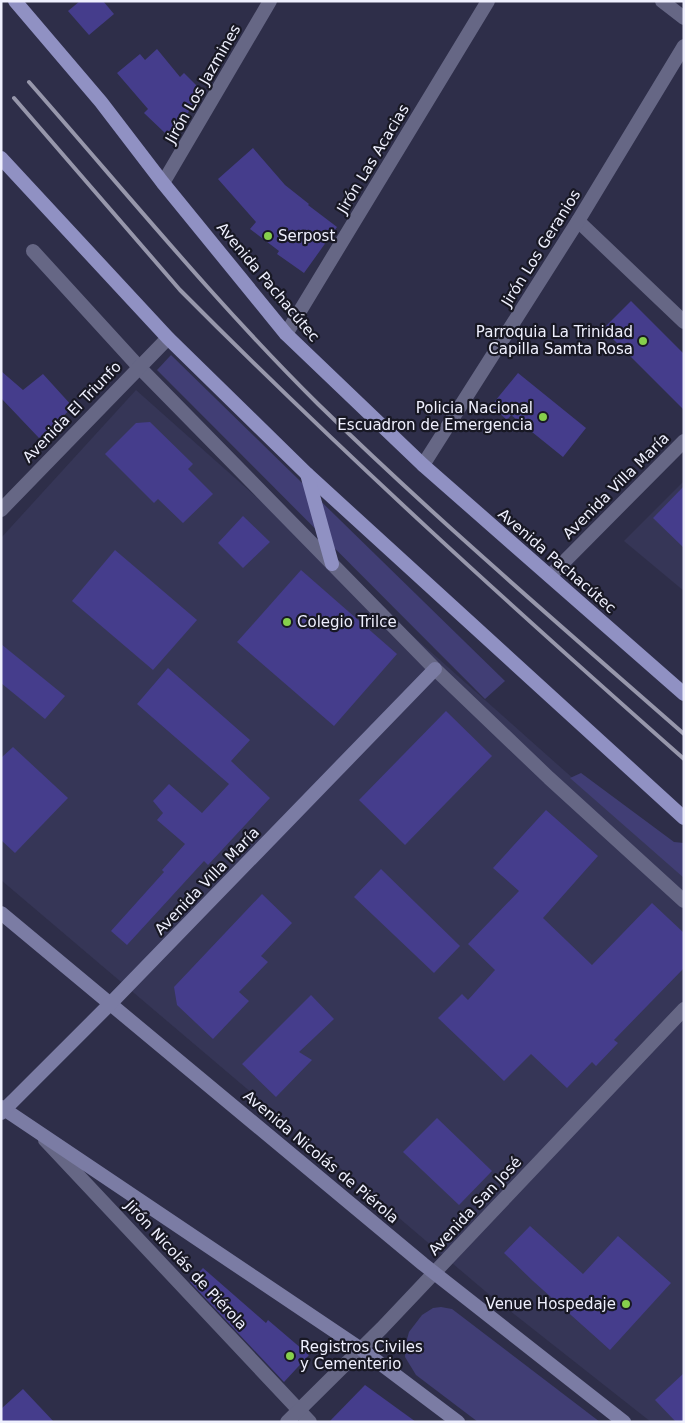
<svg xmlns="http://www.w3.org/2000/svg" width="685" height="1423" font-family="'DejaVu Sans',sans-serif">
  <style>
    .built { fill: #363657 }
    .green { fill: #413e75 }
    .building { fill: #453d8c }
    .lines { fill: none; stroke-linecap: round; stroke-linejoin: round }
    .minor { stroke: #666785; stroke-width: 14 }
    .tertiary { stroke: #666785; stroke-width: 14 }
    .secondary { stroke: #7b7ca4; stroke-width: 14 }
    .primary { stroke: #9091c3; stroke-width: 14 }
    .rail { stroke: #9797ab; stroke-width: 4 }
    .poi-dot { fill: #86cf4c; stroke: #181824; stroke-width: 2 }
    .labels { text-anchor: middle; dominant-baseline: central; stroke-width: 4.5; stroke-linejoin: round; paint-order: stroke }
    .street-label { font-size: 15px; fill: #eff0fe; stroke: #181824 }
    .poi-label { font-size: 15px; fill: #eff0fe; stroke: #181824; text-anchor: start }
  </style>
  <rect width="100%" height="100%" fill="#2e2e49"/>
  <g class="built">
    <path d="M136,390L684,877V1422H651L485,1291L1,880V538Z"/>
    <path d="M684,481V591L624,541Z"/>
  </g>
  <g class="green">
    <path d="M171,355L505,681L485,699L157,370Z"/>
    <path d="M581,773L674,842L684,843V878L570,778Z"/>
    <path d="M441,1307L452,1309L600,1422H478L416,1375L405,1357L406,1343L409,1332L422,1315L433,1308Z"/>
  </g>
  <g class="building">
    <path d="M80,1H103L114,14L89,35L68,11Z"/>
    <path d="M157,49L180,77L184,73L200,89L181,127L165,133L144,113L148,109L117,73L140,54L145,60Z"/>
    <path d="M253,148L285,185L309,204L308,205L337,227L304,273L277,254L279,251L250,229L256,222L218,179Z"/>
    <path d="M631,301L684,354V410L603,329Z"/>
    <path d="M1,371L23,390L43,374L73,407L39,438L1,398Z"/>
    <path d="M518,373L586,428L563,457L511,415L507,420L491,406Z"/>
    <path d="M150,422L193,464L188,469L213,494L183,523L158,499L154,503L105,454L136,423Z"/>
    <path d="M684,486V548L653,518Z"/>
    <path d="M243,516L270,542L243,568L218,543Z"/>
    <path d="M115,550L197,620L153,670L72,601Z"/>
    <path d="M301,570L397,654L334,726L237,642Z"/>
    <path d="M1,644L65,696L45,719L1,683Z"/>
    <path d="M168,668L250,740L231,761L270,798L208,865L204,861L127,945L111,931L164,872L162,870L185,844L157,820L163,813L153,801L169,784L202,813L229,784L137,704Z"/>
    <path d="M446,711L492,756L405,845L359,800Z"/>
    <path d="M13,747L68,798L15,853L1,840V758Z"/>
    <path d="M546,810L598,856L543,918L592,965L652,903L684,933V968L614,1040L618,1043L596,1066L592,1062L567,1088L531,1054L504,1081L438,1018L462,994L468,1000L495,970L468,944L519,891L493,868Z"/>
    <path d="M381,869L460,946L434,973L354,897Z"/>
    <path d="M262,894L292,923L261,956L268,962L239,992L249,1001L213,1039L177,1005L174,987Z"/>
    <path d="M311,995L334,1019L299,1052L312,1060L276,1097L242,1064Z"/>
    <path d="M437,1118L492,1171L459,1205L403,1152Z"/>
    <path d="M530,1226L583,1274L618,1236L671,1283L610,1350L533,1281L504,1253Z"/>
    <path d="M203,1268L266,1323L268,1320L309,1355L284,1382L190,1282Z"/>
    <path d="M684,1373V1422H676L655,1400Z"/>
    <path d="M365,1385L416,1422H329Z"/>
    <path d="M23,1389L54,1422H1V1409Z"/>
  </g>
  <g class="lines">
    <g class="minor">
      <path d="M163,183L270,1"/>
      <path d="M578,221L684,322"/>
      <path d="M33,251L139,367"/>
      <path d="M286,334L488,1"/>
      <path d="M423,465L578,221L684,46"/>
      <path d="M45,1140L310,1422"/>
      <path d="M287,1422L382,1328L684,1009"/>
    </g>
    <g class="tertiary">
      <path d="M662,1L684,18"/>
      <path d="M139,367L435,669L549,778L684,901"/>
      <path d="M1,510L168,338"/>
      <path d="M550,576L684,441"/>
    </g>
    <g class="secondary">
      <path d="M1,913L423,1264L624,1422"/>
      <path d="M1,1107L361,1349L458,1422"/>
      <path d="M1,1113L111,1003L435,669"/>
    </g>
    <g class="primary">
      <path d="M15,1L101,102L163,183L286,334L423,465L684,694"/>
      <path d="M1,158L168,338L307,474L684,818"/>
      <path d="M307,474L332,564"/>
    </g>
    <g class="rail">
      <path d="M29,82C124,190 216,303 318,404C436,519 561,626 684,734"/>
      <path d="M14,98L180,290C342,453 512,607 684,759"/>
    </g>
  </g>
  <g class="poi-dot">
    <circle cx="268" cy="236" r="5"/>
    <circle cx="643" cy="341" r="5"/>
    <circle cx="543" cy="417" r="5"/>
    <circle cx="287" cy="622" r="5"/>
    <circle cx="626" cy="1304" r="5"/>
    <circle cx="290" cy="1356" r="5"/>
  </g>
  <g class="labels">
    <g class="street-label">
      <text transform="translate(203 84) rotate(-60)">Jirón Los Jazmines</text>
      <text transform="translate(373 159) rotate(-59)">Jirón Las Acacias</text>
      <text transform="translate(541 248) rotate(-58)">Jirón Los Geranios</text>
      <text transform="translate(268 282) rotate(50)">Avenida Pachacútec</text>
      <text transform="translate(72 412) rotate(-46)">Avenida El Triunfo</text>
      <text transform="translate(616 486) rotate(-45)">Avenida Villa María</text>
      <text transform="translate(557 561) rotate(41)">Avenida Pachacútec</text>
      <text transform="translate(207 881) rotate(-46)">Avenida Villa María</text>
      <text transform="translate(321 1157) rotate(40)">Avenida Nicolás de Piérola</text>
      <text transform="translate(475 1206) rotate(-47)">Avenida San José</text>
      <text transform="translate(186 1265) rotate(47)">Jirón Nicolás de Piérola</text>
    </g>
    <g class="poi-label">
      <text x="278" y="236">Serpost</text>
      <text x="633" y="332" text-anchor="end">Parroquia La Trinidad<tspan x="633" dy="17">Capilla Samta Rosa</tspan></text>
      <text x="533" y="408" text-anchor="end">Policia Nacional<tspan x="533" dy="17">Escuadron de Emergencia</tspan></text>
      <text x="297" y="622">Colegio Trilce</text>
      <text x="616" y="1304" text-anchor="end">Venue Hospedaje</text>
      <text x="300" y="1347">Registros Civiles<tspan x="300" dy="17">y Cementerio</tspan></text>
    </g>
  </g>
  <rect width="685" height="1423" fill="none" stroke="#eff0fe" stroke-width="5"/>
</svg>
